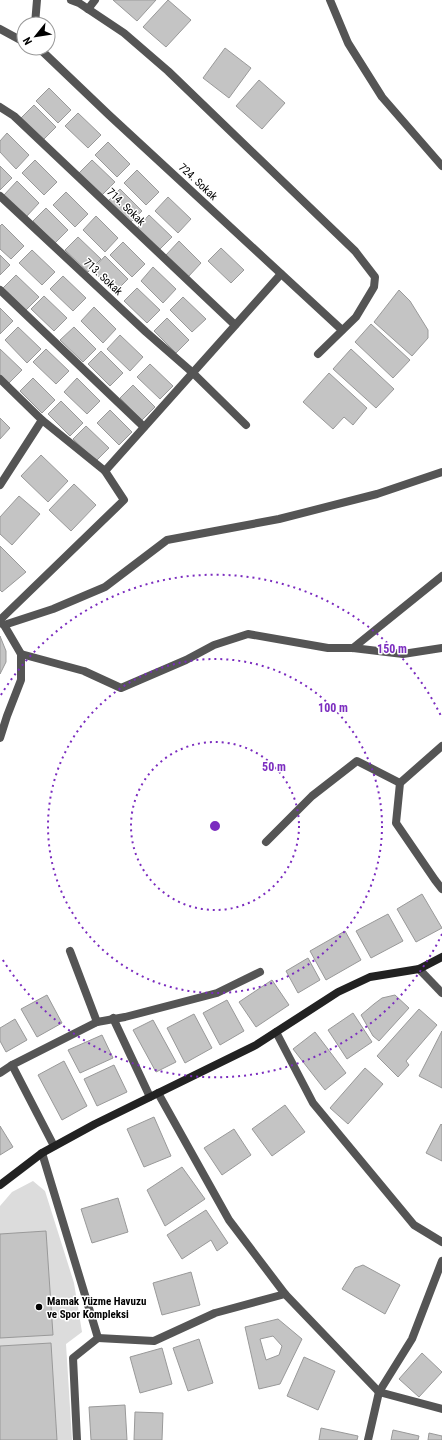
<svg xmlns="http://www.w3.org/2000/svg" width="442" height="1440" font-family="'Roboto Condensed',sans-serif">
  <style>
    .green { fill: #dcdcdc }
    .building { fill: #c4c4c4; stroke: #999; fill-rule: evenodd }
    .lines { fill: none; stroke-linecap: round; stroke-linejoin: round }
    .street { stroke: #555; stroke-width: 8 }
    .secondary { stroke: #222; stroke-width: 8 }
    .ring { fill: none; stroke: #7b2cbf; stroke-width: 2; stroke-dasharray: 2 4 }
    .poi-dot { fill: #000; stroke: #fff; stroke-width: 1.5 }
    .labels { text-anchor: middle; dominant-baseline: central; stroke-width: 3; stroke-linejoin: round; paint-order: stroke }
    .street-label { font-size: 11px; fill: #000; stroke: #fff }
    .poi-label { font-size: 11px; font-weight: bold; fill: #000; stroke: #fff; text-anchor: start }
    .centre { fill: #7b2cbf; stroke: #fff; stroke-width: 2 }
    .ring-label { font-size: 12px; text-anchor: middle; font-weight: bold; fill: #7b2cbf; stroke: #fff; stroke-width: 3; stroke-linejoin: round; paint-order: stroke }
  </style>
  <rect width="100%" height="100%" fill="#fff"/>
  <path class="green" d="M33,1181L45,1191L74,1283L82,1332L66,1344L72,1440H0V1206L12,1192Z"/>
  <g class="building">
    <path d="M113,0H156L137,21Z"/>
    <path d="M168,0L191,20L166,47L143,27Z"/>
    <path d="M225,48L251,68L229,98L203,78Z"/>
    <path d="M259,80L285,103L262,129L236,106Z"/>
    <path d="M49,88L71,110L58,123L36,101Z"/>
    <path d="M34,105L56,127L43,140L21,118Z"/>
    <path d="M78,113L101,135L88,148L65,126Z"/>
    <path d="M7,133L29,155L16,169L0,152V141Z"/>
    <path d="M108,142L130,164L117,177L95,155Z"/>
    <path d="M35,160L57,182L44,195L22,173Z"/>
    <path d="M92,160L115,182L102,195L79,173Z"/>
    <path d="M0,166L12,178L0,190Z"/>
    <path d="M137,170L159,192L146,205L124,183Z"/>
    <path d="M17,181L39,203L26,217L4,195Z"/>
    <path d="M120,189L142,211L129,224L107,202Z"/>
    <path d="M66,192L88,214L75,227L53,205Z"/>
    <path d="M168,197L191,219L178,233L155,211Z"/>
    <path d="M46,208L68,230L55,243L33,221Z"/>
    <path d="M149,215L172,237L159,250L137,228Z"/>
    <path d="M96,216L118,238L105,252L83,230Z"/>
    <path d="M2,224L24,246L11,259L0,249V226Z"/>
    <path d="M78,237L101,259L88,272L65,250Z"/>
    <path d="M179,241L201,263L188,277L166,255Z"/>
    <path d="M123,242L145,264L132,277L110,255Z"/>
    <path d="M221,248L244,270L231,283L208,261Z"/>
    <path d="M32,250L55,272L42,285L19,263Z"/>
    <path d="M0,255L10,265L0,275Z"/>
    <path d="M105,256L128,279L115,292L92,270Z"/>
    <path d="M153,267L176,289L163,303L141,281Z"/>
    <path d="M16,275L39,297L26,310L3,288Z"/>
    <path d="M63,276L86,298L73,311L50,289Z"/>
    <path d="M137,288L160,310L147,323L124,301Z"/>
    <path d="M399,290L410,301L428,330V338L412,356L374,322Z"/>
    <path d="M44,296L67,318L54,331L31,309Z"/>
    <path d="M183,297L206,319L192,332L170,310Z"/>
    <path d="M94,307L116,329L103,343L81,321Z"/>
    <path d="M0,308L13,321L0,334Z"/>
    <path d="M167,318L189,340L176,353L154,331Z"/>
    <path d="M371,324L410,360L393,378L355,342Z"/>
    <path d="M18,327L41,349L27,363L5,340Z"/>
    <path d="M74,327L96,349L83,362L60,340Z"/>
    <path d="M120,335L143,357L130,371L107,349Z"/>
    <path d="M0,349L22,370L9,383L0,375Z"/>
    <path d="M46,349L69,371L56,384L33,362Z"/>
    <path d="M351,349L394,389L376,408L333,369Z"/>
    <path d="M101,351L123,373L110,386L88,364Z"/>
    <path d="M150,364L173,386L160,399L137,377Z"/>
    <path d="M329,373L367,408L353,425L344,417L333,429L303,402Z"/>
    <path d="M33,378L55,400L42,413L20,391Z"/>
    <path d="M77,378L100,401L87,414L64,392Z"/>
    <path d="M133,385L155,407L142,420L120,398Z"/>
    <path d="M61,401L83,423L70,436L48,414Z"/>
    <path d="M110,410L132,432L119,445L97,423Z"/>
    <path d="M0,418L10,428L0,439Z"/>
    <path d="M86,426L109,448L96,461L73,439Z"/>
    <path d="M41,455L68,481L48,502L21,476Z"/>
    <path d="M74,484L96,505L71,531L49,510Z"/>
    <path d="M19,496L40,514L12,545L0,534V517Z"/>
    <path d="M0,546L26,572L2,592L0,590Z"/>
    <path d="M0,636L6,651V662L0,674Z"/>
    <path d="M422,894L442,928L416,942L397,909Z"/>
    <path d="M388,914L403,941L371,958L356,931Z"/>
    <path d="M345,931L361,960L326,980L310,951Z"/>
    <path d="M308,958L320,980L298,993L286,971Z"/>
    <path d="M272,980L289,1005L256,1027L239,1002Z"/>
    <path d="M47,995L62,1023L37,1037L21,1009Z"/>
    <path d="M395,995L409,1008L379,1041L373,1036L361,1015L374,1004L382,998Z"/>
    <path d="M227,1000L244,1031L220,1045L203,1013Z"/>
    <path d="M419,1009L437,1025L406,1061L409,1065L398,1077L377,1056Z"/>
    <path d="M353,1013L372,1042L347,1059L328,1030Z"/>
    <path d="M194,1014L212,1048L185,1063L167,1028Z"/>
    <path d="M15,1019L27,1040L6,1052L0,1041V1028Z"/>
    <path d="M153,1020L176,1062L156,1072L133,1030Z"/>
    <path d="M442,1031V1088L419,1076Z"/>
    <path d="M315,1032L346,1073L325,1090L293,1049Z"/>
    <path d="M102,1035L113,1058L80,1073L68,1050Z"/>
    <path d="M64,1061L87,1106L62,1120L38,1075Z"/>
    <path d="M114,1065L127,1092L97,1106L84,1079Z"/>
    <path d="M365,1068L383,1084L348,1124L330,1108Z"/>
    <path d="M285,1105L305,1132L272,1156L252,1129Z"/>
    <path d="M154,1117L171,1156L144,1167L127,1129Z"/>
    <path d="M441,1124L442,1125V1161L426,1153Z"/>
    <path d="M0,1126L13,1147L0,1155Z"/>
    <path d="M234,1129L251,1155L222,1175L204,1148Z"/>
    <path d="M182,1167L205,1199L165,1226L147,1190Z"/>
    <path d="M118,1198L128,1232L92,1243L81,1209Z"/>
    <path d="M206,1210L228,1243L217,1251L211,1240L182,1259L167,1235Z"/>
    <path d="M46,1231L53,1335L0,1338V1234Z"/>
    <path d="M363,1265L400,1285L385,1314L342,1289L355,1268Z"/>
    <path d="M191,1272L200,1305L162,1315L153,1283Z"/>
    <path d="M278,1319L302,1339L280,1384L259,1389L245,1327ZM273,1336L282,1346L279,1355L266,1360L260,1339Z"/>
    <path d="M199,1339L213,1383L188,1391L173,1348Z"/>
    <path d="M51,1343L57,1440H0V1346Z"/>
    <path d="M162,1348L172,1384L140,1393L130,1357Z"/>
    <path d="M422,1353L442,1372L419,1397L399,1379Z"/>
    <path d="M304,1357L335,1371L318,1410L287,1396Z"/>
    <path d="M125,1405L127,1440H91L89,1407Z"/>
    <path d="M135,1412L163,1413L162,1440H134Z"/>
    <path d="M321,1428L358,1436L357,1440H319Z"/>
    <path d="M393,1430L419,1436L418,1440H391Z"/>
    <path d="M429,1433L442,1436V1440H428Z"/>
  </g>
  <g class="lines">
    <g class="street">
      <path d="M71,0L79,3L124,33L168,71L355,251L375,277L374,287L356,317L318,354"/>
      <path d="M330,0L348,43L382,97L442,166"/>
      <path d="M88,9L95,0"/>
      <path d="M35,24L37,0"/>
      <path d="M0,29L24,42"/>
      <path d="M41,48L42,51L109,115L342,330"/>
      <path d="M0,107L14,116L235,325"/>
      <path d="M0,196L146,332L193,373L246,425"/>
      <path d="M0,290L144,427"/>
      <path d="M0,379L42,420L105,471L281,274"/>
      <path d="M0,485L42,420"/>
      <path d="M0,620L124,500L105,471"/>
      <path d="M4,625L53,609L105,587L167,540L279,519L377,494L442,472"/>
      <path d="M353,648L442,576"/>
      <path d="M21,654L84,671L121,688L186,660L214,645L248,634L328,648H353L403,654L442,648"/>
      <path d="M0,738L7,716L21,680V654L4,625L1,623"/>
      <path d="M442,746L400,783L396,823L435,880L442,889"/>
      <path d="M266,842L312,796L357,761L400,783"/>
      <path d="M70,951L97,1022"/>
      <path d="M419,969L442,993"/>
      <path d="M113,1018L150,1097"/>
      <path d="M276,1032L313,1103L414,1225L442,1242"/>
      <path d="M12,1065L54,1146"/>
      <path d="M0,1073L12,1065L97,1022L125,1017L217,993L260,972"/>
      <path d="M158,1093L229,1220L285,1294"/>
      <path d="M42,1153L98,1338L73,1358L77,1440"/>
      <path d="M98,1338L154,1341L215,1313L285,1294L379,1392L442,1409"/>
      <path d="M368,1440L379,1392L412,1339L442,1261"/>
    </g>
    <path class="secondary" d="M0,1185L42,1153L95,1124L256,1045L338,992L370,977L419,969L442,957"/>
  </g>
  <g class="ring">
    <circle cx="215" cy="826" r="84"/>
    <circle cx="215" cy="826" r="167"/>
    <path d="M442 934A251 251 0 0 1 1 957M1 695A251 251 0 0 1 442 718"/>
  </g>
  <circle class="poi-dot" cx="39" cy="1307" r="4"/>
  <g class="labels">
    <g class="street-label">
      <text transform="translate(198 182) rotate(43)">724. Sokak</text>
      <text transform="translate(126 207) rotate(44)">714. Sokak</text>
      <text transform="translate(103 277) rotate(43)">713. Sokak</text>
    </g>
    <g class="poi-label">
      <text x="47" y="1301">Mamak Yüzme Havuzu<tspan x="47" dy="13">ve Spor Kompleksi</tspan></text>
    </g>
  </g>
  <circle cx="215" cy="826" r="6" class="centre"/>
  <g class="ring-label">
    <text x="392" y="653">150 m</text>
    <text x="333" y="712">100 m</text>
    <text x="274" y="771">50 m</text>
  </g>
  <g transform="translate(36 36) rotate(240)"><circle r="19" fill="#ffffff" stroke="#999999"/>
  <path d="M0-3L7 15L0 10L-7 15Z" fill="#000000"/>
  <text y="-6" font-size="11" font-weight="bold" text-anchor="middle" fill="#000000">N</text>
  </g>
</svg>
